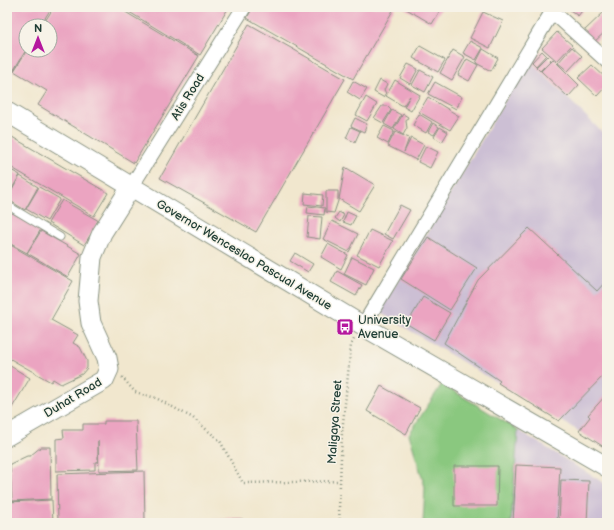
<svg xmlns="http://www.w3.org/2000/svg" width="614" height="530" font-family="'Balsamiq Sans',sans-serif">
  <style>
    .industrial { fill: #ccbfd4 }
    .green { fill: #8ac87f; stroke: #54825a }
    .building { fill: #eba4c1 }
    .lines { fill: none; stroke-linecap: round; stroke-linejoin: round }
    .lane-casing { stroke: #889281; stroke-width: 9 }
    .street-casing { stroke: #889281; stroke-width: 16 }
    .secondary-casing { stroke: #889281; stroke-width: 21 }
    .path { stroke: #889281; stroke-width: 2.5; stroke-dasharray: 1 3; stroke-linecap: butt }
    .lane { stroke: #fff; stroke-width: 7 }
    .street { stroke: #fff; stroke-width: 14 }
    .secondary { stroke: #fff; stroke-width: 19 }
    .labels { text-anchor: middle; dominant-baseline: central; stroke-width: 3; stroke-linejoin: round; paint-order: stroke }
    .street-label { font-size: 12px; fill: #1f3d34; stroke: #f7f3e8 }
    .poi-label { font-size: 12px; fill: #1f3d34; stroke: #f7f3e8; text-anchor: start }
  </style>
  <rect width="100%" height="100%" fill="#f7f3e8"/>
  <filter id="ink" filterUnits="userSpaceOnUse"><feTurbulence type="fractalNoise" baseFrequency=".025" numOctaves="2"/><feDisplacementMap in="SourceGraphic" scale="8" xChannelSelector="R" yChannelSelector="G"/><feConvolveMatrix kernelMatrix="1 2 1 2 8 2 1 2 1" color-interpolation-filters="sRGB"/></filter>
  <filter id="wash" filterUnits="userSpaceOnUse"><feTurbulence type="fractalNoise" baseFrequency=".012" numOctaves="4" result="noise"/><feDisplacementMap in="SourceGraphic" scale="16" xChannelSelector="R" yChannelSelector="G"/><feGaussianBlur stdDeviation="0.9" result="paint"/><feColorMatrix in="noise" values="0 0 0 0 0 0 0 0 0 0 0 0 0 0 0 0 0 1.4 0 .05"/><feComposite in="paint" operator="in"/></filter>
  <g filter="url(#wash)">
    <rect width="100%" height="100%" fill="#f1e7ce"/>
    <g class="industrial">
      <path d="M529,60L607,137V448L379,312L439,213Z"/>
      <path d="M518,430L607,485V523H511Z"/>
    </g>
    <path class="green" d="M442,384L518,430L511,523H423L425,487L409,434Z"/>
    <g id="blocks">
      <g class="building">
        <path d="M11,7H52L40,26H26V50L7,81V13Z"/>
        <path d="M54,7H117L199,56L134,163L38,105L47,91L14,71L27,50H50V26H42Z"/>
        <path d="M121,7H229L200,55Z"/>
        <path d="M253,7H395L353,79L247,18Z"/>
        <path d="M403,7H442L432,24Z"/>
        <path d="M566,7H585L578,16Z"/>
        <path d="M605,11L607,13V30L593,43L583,32Z"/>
        <path d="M483,12L503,21L490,48L470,38Z"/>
        <path d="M249,24L345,79L256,232L160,178Z"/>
        <path d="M557,32L572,45L557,61L542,48Z"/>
        <path d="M470,41L483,48L476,60L463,53Z"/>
        <path d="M420,46L445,60L438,72L413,58Z"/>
        <path d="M572,47L582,56L568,71L558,63Z"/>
        <path d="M483,49L498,58L491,71L476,63Z"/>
        <path d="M453,50L465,57L452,80L440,73Z"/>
        <path d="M542,51L546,55L536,66L532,62Z"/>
        <path d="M547,56L551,60L540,71L536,67Z"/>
        <path d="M467,59L478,65L469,81L458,75Z"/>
        <path d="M553,59L579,85L568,97L541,71Z"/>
        <path d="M408,64L418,69L410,84L400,78Z"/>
        <path d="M592,65L607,79V85L597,96L578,78Z"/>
        <path d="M420,70L433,77L425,92L412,85Z"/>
        <path d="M380,80L387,84L384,90L386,93L383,97L374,92Z"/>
        <path d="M395,80L420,95L411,111L404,107L410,96L403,106L386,96Z"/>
        <path d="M353,81L367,89L360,100L347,92Z"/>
        <path d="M435,82L462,97L456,109L428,94Z"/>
        <path d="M366,97L377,104L367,121L356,115Z"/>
        <path d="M428,97L459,116L450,130L419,112Z"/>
        <path d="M382,106H387L391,110L383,123L374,118Z"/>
        <path d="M392,110L401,115L393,129L384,124Z"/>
        <path d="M403,114L408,117L406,121L407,128L403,135L394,129Z"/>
        <path d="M419,114L432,122L426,133L413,125Z"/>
        <path d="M355,118L367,124L364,132L351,126Z"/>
        <path d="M433,123L439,127L434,135L428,132Z"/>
        <path d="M384,126L394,131L388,144L377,138Z"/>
        <path d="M351,127L360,131L355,142L346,138Z"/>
        <path d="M440,127L448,132L442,142L434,137Z"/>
        <path d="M395,132L409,138L404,152L411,138L424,145L416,160L388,146Z"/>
        <path d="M7,134L108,193L94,216L7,165Z"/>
        <path d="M426,146L438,152L430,168L418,162Z"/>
        <path d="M345,167L375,185L359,211L339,199Z"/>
        <path d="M7,168L20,175L7,197Z"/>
        <path d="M20,176L38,187L25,210L7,199Z"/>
        <path d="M39,187L60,199L47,221L26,209Z"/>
        <path d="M326,191H338V201L334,213L326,212Z"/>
        <path d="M305,193L323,195L322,206L304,204Z"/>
        <path d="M62,200L99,221L84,245L48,223Z"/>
        <path d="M400,205L410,210L393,239L384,234Z"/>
        <path d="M308,206L325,208L324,215L307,213Z"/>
        <path d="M7,210L41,229L27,253L7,242Z"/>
        <path d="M339,212L344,215L340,222L335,218Z"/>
        <path d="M347,212L356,216L351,225L343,222Z"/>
        <path d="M309,216L322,217L320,239L307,237Z"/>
        <path d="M332,221L358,234L349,252L323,239Z"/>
        <path d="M529,228L597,291L607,280V372L559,421L498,383L500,381L444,343L478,280Z"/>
        <path d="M370,230L393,241L379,266L357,255Z"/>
        <path d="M41,231L81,254L68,277L27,253Z"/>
        <path d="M428,237L477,268L450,310L401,279Z"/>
        <path d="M7,243L73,281L51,320L78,335L73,343L80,347L87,361V368L82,374L61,384L53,379L51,382L7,357Z"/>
        <path d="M328,244L348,255L341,269L321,257Z"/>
        <path d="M295,253L313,264L308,272L290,261Z"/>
        <path d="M352,257L374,268L366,285L344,274Z"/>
        <path d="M337,271L362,285L356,296L331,282Z"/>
        <path d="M423,297L450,313L434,340L407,324Z"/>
        <path d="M7,364L30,378L7,416Z"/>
        <path d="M381,386L420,408L406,434L367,411Z"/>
        <path d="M607,394V449L579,431L590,417L588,415Z"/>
        <path d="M104,421H136L138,470L99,471L98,441V462H95V470L56,471V439L64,438L63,430H83V424H104Z"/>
        <path d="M41,447H50L51,499L12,501L10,464L27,456H31V455Z"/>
        <path d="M7,465H9L10,501H7Z"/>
        <path d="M516,465L560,467L557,523H513Z"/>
        <path d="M454,466H498L497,506H454Z"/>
        <path d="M144,471L145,521L58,523L57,474Z"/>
        <path d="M561,480L589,481L587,523H559Z"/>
        <path d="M52,500L53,523H7V502Z"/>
        <path d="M243,519V523H196V520Z"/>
      </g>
    </g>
  </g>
  <g filter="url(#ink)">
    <use href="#blocks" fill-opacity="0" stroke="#889281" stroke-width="1"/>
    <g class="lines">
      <g class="lane-casing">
        <path id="lane" d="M7,205L60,237"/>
      </g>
      <g class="street-casing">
        <g id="street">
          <path d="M552,11L607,61"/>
          <path d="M131,187L244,7"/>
          <path d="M363,326L555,7"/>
        </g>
      </g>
      <g class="secondary-casing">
        <g id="secondary">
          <path d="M7,112L363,326L607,467"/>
          <path d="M7,436L104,380L109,369L107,358L91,323L88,301L92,257L102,233L131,187"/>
        </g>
      </g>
      <g class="path">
        <path d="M122,377L135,392L156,398L193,418L220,441L243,483L340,481"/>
        <path d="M340,523L339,509L342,433L351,345L354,339"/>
      </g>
      <use href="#lane" class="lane"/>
      <use href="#street" class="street"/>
      <use href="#secondary" class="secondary"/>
    </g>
  </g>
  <defs>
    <g id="bus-square" transform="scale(0.9)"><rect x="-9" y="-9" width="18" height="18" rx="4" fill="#b5179e" stroke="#f7f3e8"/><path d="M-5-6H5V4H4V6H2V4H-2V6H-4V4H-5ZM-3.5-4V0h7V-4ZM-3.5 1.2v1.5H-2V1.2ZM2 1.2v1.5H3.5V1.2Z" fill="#fff"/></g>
  </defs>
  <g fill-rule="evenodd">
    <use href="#bus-square" x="345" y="327"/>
  </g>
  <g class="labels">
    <g class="street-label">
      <text transform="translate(188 97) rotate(-58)">Atis Road</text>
      <text transform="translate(244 255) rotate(31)">Governor Wenceslao Pascual Avenue</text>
      <text transform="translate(73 398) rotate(-31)">Duhat Road</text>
      <text transform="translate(335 422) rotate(-86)">Maligaya Street</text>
    </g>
    <g class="poi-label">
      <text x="358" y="320">University<tspan x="358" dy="14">Avenue</tspan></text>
    </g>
  </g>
  <rect width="614" height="530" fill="none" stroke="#f7f3e8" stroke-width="24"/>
  <g transform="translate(38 38)"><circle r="19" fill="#f7f3e8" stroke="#a1aaa0"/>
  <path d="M0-3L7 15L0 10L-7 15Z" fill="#b5179e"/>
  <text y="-6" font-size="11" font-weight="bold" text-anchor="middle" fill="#1f3d34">N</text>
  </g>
</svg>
